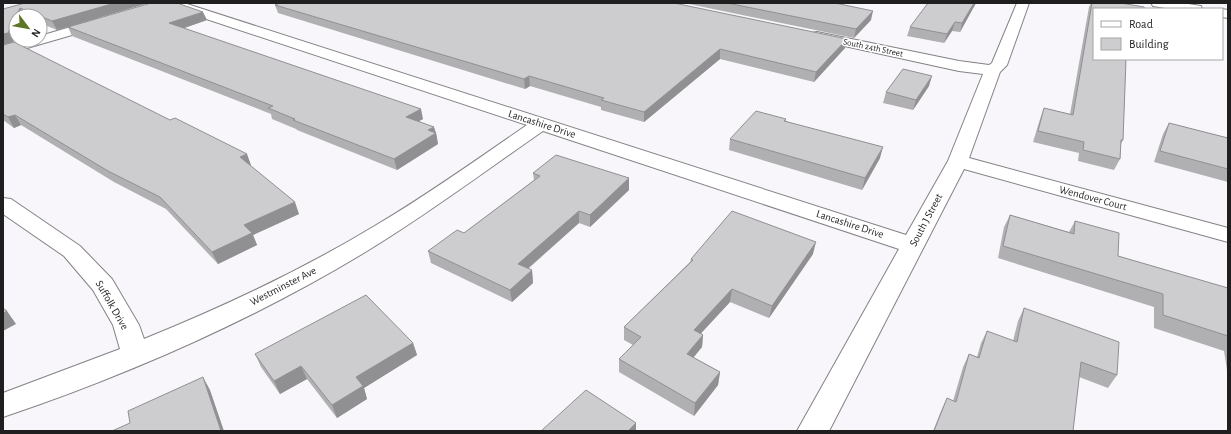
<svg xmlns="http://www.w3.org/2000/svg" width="1231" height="434" font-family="'Alegreya Sans',sans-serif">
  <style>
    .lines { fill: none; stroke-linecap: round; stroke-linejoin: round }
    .minor-casing { stroke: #838285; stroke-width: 2 }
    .minor { fill: #fff; fill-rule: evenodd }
    .wall { fill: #b0afb2 }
    .shaded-wall { fill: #908f91 }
    .building { fill: #cdcccf; stroke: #908f91 }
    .labels { text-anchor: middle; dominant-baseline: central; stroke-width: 3; stroke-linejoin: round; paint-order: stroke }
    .far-street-label { font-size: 9px; fill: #1f1f20; stroke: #fff }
    .street-label { font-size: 11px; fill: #1f1f20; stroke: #fff }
  </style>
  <rect width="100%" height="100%" fill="#f8f6fa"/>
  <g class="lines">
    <g class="minor-casing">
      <g id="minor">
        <path d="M165,3H184L906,235L948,161L983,74L959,71L817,40L812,39L810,36L812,33L817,32L959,61L989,65L992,63L1017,3H1029L1007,65L1000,72L969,158L1228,228V242L964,169L829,431H797L899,249L543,131C485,171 428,214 367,251C255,319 127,375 3,417V393L120,349L113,325L93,290L64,256L3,214V198L11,199L80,246L112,279L139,325L144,339C223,307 300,271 373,227C426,196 476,160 527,125L167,6Z"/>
        <path d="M1151,3H1182L1201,6L1202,9H1171L1153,6Z"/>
        <path d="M1222,9L1228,10V18L1222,17Z"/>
        <path d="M98,19L103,20L105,23L103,26L3,55V46L25,40H40V36Z"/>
      </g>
    </g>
    <use href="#minor" class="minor"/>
  </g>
  <g class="wall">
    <path d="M148,3L57,30L40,23V16H16L13,42L3,9Z"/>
    <path d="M684,3H835L871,20L854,38Z"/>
    <path d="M976,3L960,32L952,31L944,43L907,36L910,27Z"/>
    <path d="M1091,3H1121L1094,59H1129L1128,60H1126L1123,140L1121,144L1120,159L1114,170L1078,161L1079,153L1033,142L1040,119L1044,108L1070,114L1089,7Z"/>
    <path d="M275,5L845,48L814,82L720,59L644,122L601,110V107L530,86L525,89L278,13Z"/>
    <path d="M207,20L184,28L423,119L419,121L436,133L438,144L397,170L297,130L296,129L272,119L271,114L72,36L68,27Z"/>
    <path d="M3,45L251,165H250L299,214L253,235L257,245L218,264L166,209L114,182L21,125L14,128L3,120Z"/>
    <path d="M929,86L913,110L883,103L886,92Z"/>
    <path d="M786,119V121L880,158L862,190L729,150L730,139Z"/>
    <path d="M1169,123L1228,138V182L1154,162L1163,134Z"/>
    <path d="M533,173L629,178V190L590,227L579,223L528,269L532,270L533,283L512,302L431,263L428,251L464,233L534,180Z"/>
    <path d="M1010,215L1069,232L1075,221L1118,256L1226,288L1228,286V370H1227L1224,351L1154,328V307L998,258L1004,227Z"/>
    <path d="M813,254L769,318L730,302L701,333L703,335L702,347L693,357L720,372L718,385L694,416L619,372V359L633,345L624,340V327L690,262L691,259Z"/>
    <path d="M1024,308L1117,375L1108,388L1079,377L1073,431H933L941,411L947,398L953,401L963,367L969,354L977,357L981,343L987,331L1013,341L1018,321Z"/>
    <path d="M413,343L417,355L364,388L367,399L337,418L307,379L280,394L261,367L255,354Z"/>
  </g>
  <g class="shaded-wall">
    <path d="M115,3H148L57,30L52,21Z"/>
    <path d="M974,3H976L960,32L962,23Z"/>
    <path d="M20,8L24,16H16V35L13,42L3,45V34Z"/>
    <path d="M873,11L871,20L854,38L856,29Z"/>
    <path d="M203,12L207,20L173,32L169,23Z"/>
    <path d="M955,22L952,31L944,43L947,34Z"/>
    <path d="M847,39L845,48L814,82L816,72Z"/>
    <path d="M720,49V59L644,122V112Z"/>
    <path d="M529,76L530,86L525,89L524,79Z"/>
    <path d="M932,76L929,86L913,110L916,100Z"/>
    <path d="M421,109L423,119L408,127L406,117Z"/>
    <path d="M15,115L21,125L14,128L8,117Z"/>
    <path d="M434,127L436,133L438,144L397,170L394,159L428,130Z"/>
    <path d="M883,147L880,158L862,190L865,178Z"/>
    <path d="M247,154L251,165L244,168L240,157Z"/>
    <path d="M629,178V190L590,227V215Z"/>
    <path d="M295,202L299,214L253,235L257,245L218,264L212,252L244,225Z"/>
    <path d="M579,211V223L519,276L518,264Z"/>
    <path d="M816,242L813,254L769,318L772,306Z"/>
    <path d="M532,270L533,283L512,302L510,290Z"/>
    <path d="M732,289L730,302L693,342L694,330Z"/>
    <path d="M7,311L16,324L3,331V313Z"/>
    <path d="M703,335L702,347L686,367L687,354Z"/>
    <path d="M413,343L417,355L364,388L367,399L337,418L332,405L356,377Z"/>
    <path d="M301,366L307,379L280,394L274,381Z"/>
    <path d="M720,372L718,385L694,416L695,403Z"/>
    <path d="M203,377L210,390L224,431H221Z"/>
    <path d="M636,423V431H628Z"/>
  </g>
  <g class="building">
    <path d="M25,3H115L52,21L20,8L8,33L3,34V9Z"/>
    <path d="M151,3H177L203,12L169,23L421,109L406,117L434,127L428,130L436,133L394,159L293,120L295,119L268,108L273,106L68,27Z"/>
    <path d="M280,3H674L847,39L816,72L720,49L644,112L601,100L604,98L529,76L524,79L275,5Z"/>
    <path d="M727,3H835L873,11L856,29Z"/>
    <path d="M928,3H974L962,23L955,22L947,34L910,27Z"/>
    <path d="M1092,3H1121L1144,7L1145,9H1094V59H1126L1123,140H1121L1120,159L1083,150L1084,142L1038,131L1044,108L1073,115Z"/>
    <path d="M14,42L170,120L175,118L247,154L240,157L295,202L244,225L252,233L212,252L160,197L108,171L15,115L8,117L3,114V45Z"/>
    <path d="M903,69L932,76L916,100L886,92Z"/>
    <path d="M756,111L786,119L784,121L883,147L865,178L730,139Z"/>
    <path d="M1169,123L1228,138V169L1160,151Z"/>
    <path d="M556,155L629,178L590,215L579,211L518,264L532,270L510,290L428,251L457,230L464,233L540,176L533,173Z"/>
    <path d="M732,211L816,242L772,306L732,289L694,330L703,335L687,354L720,372L695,403L619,359L641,337L624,327L693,260L691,259Z"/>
    <path d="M1010,215L1074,234L1075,221L1119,233L1118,256L1228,288V336L1163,315V294L1003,246Z"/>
    <path d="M366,295L413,343L356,377L363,386L332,405L301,366L274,381L255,354Z"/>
    <path d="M3,308L7,311L3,313Z"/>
    <path d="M1024,308L1119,342L1117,375L1081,362L1073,431H934L947,398L956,402L969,354L979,358L987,331L1017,342Z"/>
    <path d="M203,377L221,431H112L130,423L128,411Z"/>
    <path d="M586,390L636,423L628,431H541Z"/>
  </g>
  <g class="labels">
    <g class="far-street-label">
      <text transform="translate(873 48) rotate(12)">South 24th Street</text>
    </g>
    <g class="street-label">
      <text transform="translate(542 124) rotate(18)">Lancashire Drive</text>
      <text transform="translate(1093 198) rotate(15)">Wendover Court</text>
      <text transform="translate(926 220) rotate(-62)">South J Street</text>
      <text transform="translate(850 224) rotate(18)">Lancashire Drive</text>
      <text transform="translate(283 286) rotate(-27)">Westminster Ave</text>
      <text transform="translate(112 305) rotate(60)">Suffolk Drive</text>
    </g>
  </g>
  <rect width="1231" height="434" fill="none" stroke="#1f1f20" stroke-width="8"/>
  <rect x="1093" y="8" width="130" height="52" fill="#ffffff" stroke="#a5a5a6"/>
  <rect x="1101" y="21" width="20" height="6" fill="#ffffff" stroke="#a5a5a6"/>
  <text x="1129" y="28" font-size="12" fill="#1f1f20">Road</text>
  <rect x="1101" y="38" width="20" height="12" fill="#cdcccf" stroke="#a5a5a6"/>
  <text x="1129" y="48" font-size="12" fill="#1f1f20">Building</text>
  <g transform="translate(28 28) rotate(122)"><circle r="19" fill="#ffffff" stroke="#a5a5a6"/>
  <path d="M0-3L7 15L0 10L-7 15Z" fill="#5e7526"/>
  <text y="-6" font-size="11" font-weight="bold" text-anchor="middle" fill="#1f1f20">N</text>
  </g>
</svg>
